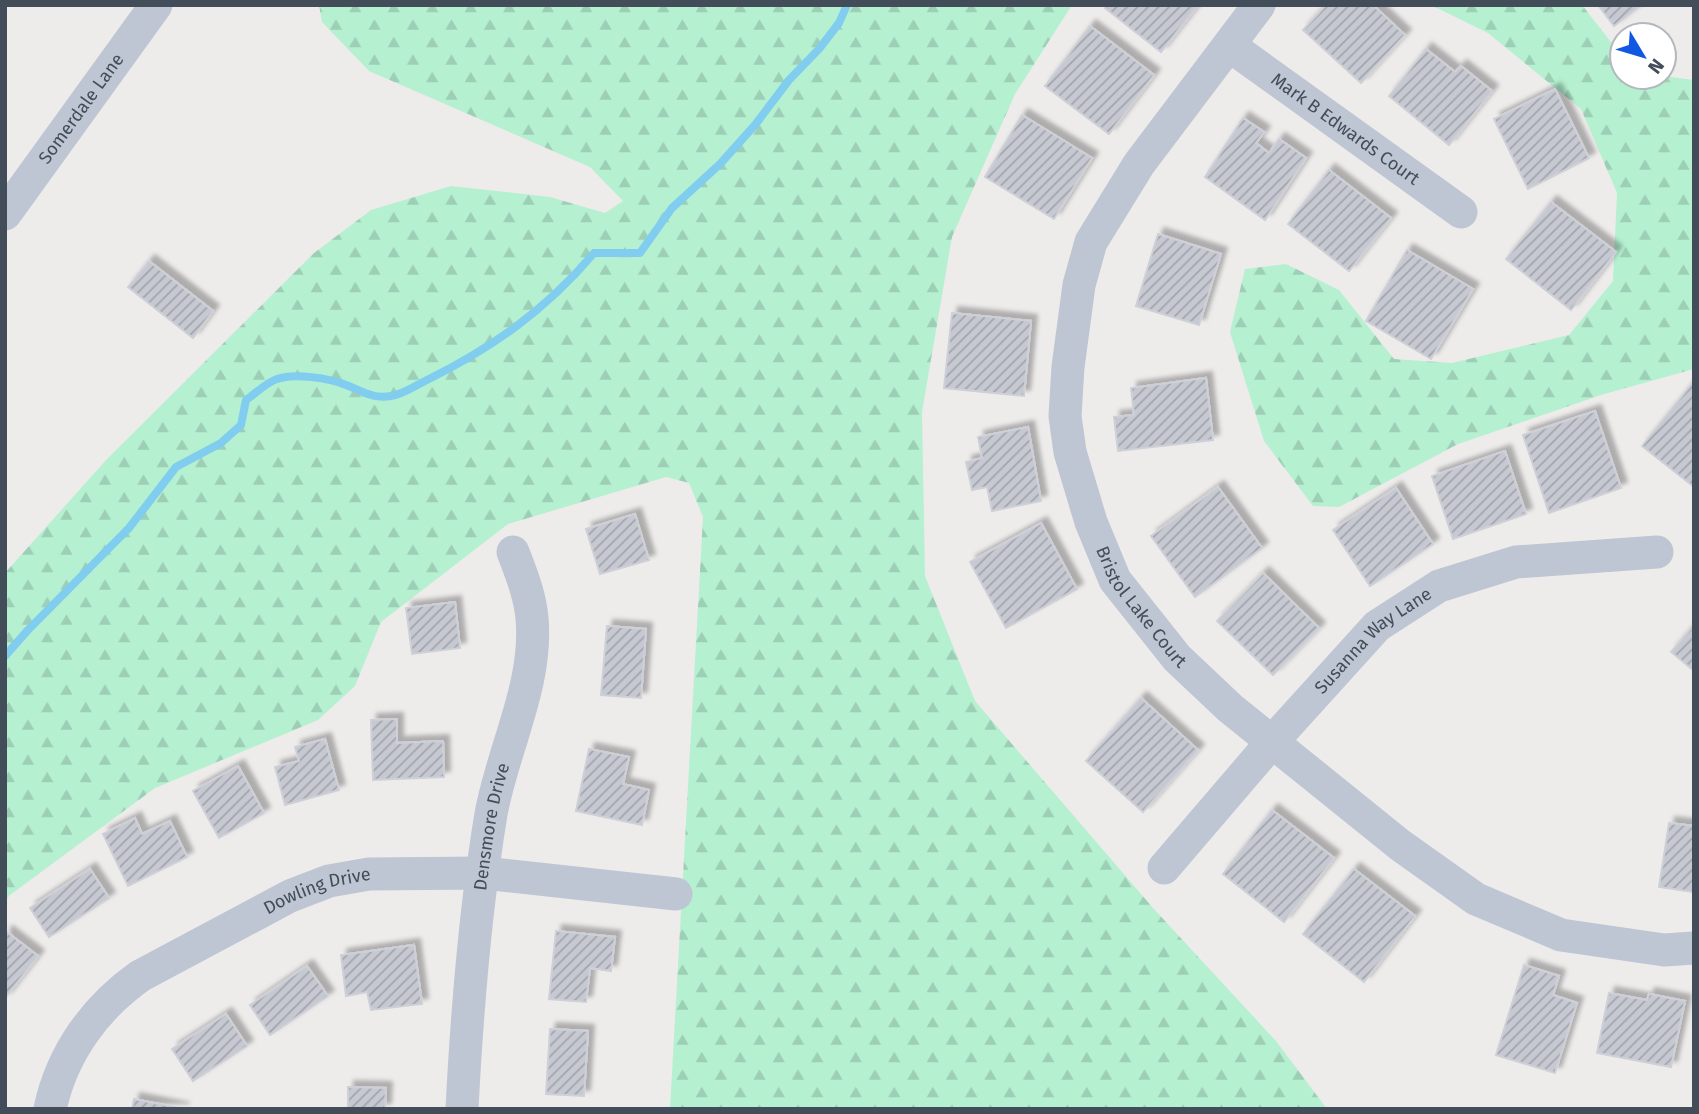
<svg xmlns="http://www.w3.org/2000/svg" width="1699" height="1114" font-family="'Fira Sans',sans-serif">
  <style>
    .forest { fill: url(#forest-firs) }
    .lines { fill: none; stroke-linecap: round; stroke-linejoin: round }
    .stream { stroke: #80cdef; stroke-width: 8 }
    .building { fill: url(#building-hatch); stroke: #ced0d7; stroke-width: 2; filter: url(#shadow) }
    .street { stroke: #bdc6d2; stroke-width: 33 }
    .labels { text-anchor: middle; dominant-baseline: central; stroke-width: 5; stroke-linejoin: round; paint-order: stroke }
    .street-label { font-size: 18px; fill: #434c59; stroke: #fff }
  </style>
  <defs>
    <pattern id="forest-firs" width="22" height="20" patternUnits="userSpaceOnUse" patternTransform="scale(1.75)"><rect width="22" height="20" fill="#b5f0d1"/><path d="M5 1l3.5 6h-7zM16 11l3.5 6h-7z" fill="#9dcfb6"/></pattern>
    <pattern id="building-hatch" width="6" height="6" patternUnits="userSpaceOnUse" patternTransform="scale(1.75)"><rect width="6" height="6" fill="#c7c9d2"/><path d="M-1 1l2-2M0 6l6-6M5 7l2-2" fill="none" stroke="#a3a5ad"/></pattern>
    <filter id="shadow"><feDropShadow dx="6" dy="-6" stdDeviation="2" flood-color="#0004"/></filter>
  </defs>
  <rect width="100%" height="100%" fill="#eeebeb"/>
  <g class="forest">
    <path d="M319,5H1072L1015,94L952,237L922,412L925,576L975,701L1153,908L1276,1041L1327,1109H670L703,517L689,483L666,477L508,524L381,622L355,686L318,720L155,788L10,895L5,901V573L107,459L314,253L371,210L451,186L550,197L605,213L623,201L590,167L369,71L322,22Z"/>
    <path d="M1431,5H1582L1614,46L1622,51V77L1664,76L1694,80V369L1601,395L1458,444L1339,507L1313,506L1264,441L1230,332L1245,269L1286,264L1339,290L1394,359L1452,363L1569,335L1613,281L1617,193L1581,109L1488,33Z"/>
  </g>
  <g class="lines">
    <path class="stream" d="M5,656L28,630L129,528L176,467L221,443L241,425L246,400C255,394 267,382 277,379C294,373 329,378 346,385C362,391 372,399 391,396C402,395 415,386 425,381C492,348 546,310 594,253H640L672,208L720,164L755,125L789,80L819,49L839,23L847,5"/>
  </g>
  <g class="building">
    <path d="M1107,5H1198L1161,52L1105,8Z"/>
    <path d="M1326,5H1373L1405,35L1361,83L1303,30Z"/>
    <path d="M1598,5H1641L1614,26Z"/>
    <path d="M1090,26L1154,75L1109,134L1045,86Z"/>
    <path d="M1426,49L1455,72L1461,66L1492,91L1449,145L1389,96Z"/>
    <path d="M1555,89L1589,158L1528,189L1494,119Z"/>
    <path d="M1022,115L1092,158L1054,219L985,177Z"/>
    <path d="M1243,118L1264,132L1256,143L1269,153L1279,139L1306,158L1265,220L1205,177Z"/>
    <path d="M1329,170L1391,218L1349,271L1288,224Z"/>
    <path d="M1551,202L1616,252L1571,310L1506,259Z"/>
    <path d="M1158,234L1221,254L1199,325L1136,306Z"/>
    <path d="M1407,250L1473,289L1431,359L1366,321Z"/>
    <path d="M149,261L213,311L193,338L128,287Z"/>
    <path d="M952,313L1031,321L1024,396L944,388Z"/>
    <path d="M1206,378L1213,440L1118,451L1114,417L1134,415L1131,388Z"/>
    <path d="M1694,381V487L1642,446Z"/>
    <path d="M1595,411L1621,488L1549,513L1523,435Z"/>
    <path d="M1028,427L1041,501L992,511L987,487L972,490L966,462L982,458L978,437Z"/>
    <path d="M1505,451L1526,514L1453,539L1432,476Z"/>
    <path d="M1218,487L1262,548L1195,597L1151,536Z"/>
    <path d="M1396,488L1433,544L1370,586L1333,530Z"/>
    <path d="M635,514L649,560L600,574L586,529Z"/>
    <path d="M1041,523L1077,589L1006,628L970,562Z"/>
    <path d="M1263,573L1319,628L1273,675L1217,621Z"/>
    <path d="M455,602L460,648L412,654L406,608Z"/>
    <path d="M1694,625V671L1671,652Z"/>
    <path d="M607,626L646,629L641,698L601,695Z"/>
    <path d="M1141,698L1198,750L1143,812L1086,761Z"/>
    <path d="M397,719V743L443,741L444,777L373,780L371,720Z"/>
    <path d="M325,739L339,790L285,805L275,767L299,761L295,747Z"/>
    <path d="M589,749L629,757L623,784L649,790L642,825L576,811Z"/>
    <path d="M238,766L264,813L219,838L193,791Z"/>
    <path d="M1272,810L1334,858L1284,922L1223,874Z"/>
    <path d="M135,818L142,834L170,821L187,857L128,886L103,834Z"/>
    <path d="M1669,823L1694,826V892L1659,887Z"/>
    <path d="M90,869L109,898L49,937L30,908Z"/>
    <path d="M1354,869L1415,916L1364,982L1303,934Z"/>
    <path d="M556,931L615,937L611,971L590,968L586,1002L549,999Z"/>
    <path d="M7,932L38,956L5,998V934Z"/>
    <path d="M414,945L422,1004L371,1010L367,992L346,996L341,955Z"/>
    <path d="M1524,965L1559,976L1553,995L1577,1003L1555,1073L1496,1055Z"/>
    <path d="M307,966L328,996L270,1035L250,1005Z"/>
    <path d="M1609,993L1647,1000L1649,994L1685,1001L1671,1067L1597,1053Z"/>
    <path d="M226,1014L247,1046L193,1081L172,1049Z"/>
    <path d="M550,1029L588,1031L584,1096L546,1094Z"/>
    <path d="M348,1087L386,1088L385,1109H348Z"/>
    <path d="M134,1099L184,1109H132Z"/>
  </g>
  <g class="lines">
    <g class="street">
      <path id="s1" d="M1259,5L1139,164L1091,242L1079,285L1068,367L1065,416L1070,452L1091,522L1115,580L1177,658L1230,708L1400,845L1476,899L1561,935L1664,950L1694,948"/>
      <path id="s2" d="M1230,46L1461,212"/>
      <path id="s3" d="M5,214L156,5"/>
      <path id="s4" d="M1164,868L1272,742L1377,626L1439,586L1516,562L1657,552"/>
      <path id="s5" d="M50,1109C62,1053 95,1008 140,976L290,896L329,881L369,874L483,873L676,894"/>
      <path id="s6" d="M462,1109C467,1010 475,911 491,814C503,748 538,685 532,618C530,595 521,573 513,552"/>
    </g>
  </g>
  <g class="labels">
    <g class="street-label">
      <text stroke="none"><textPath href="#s3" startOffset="130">Somerdale Lane</textPath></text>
      <text stroke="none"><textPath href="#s2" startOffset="142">Mark B Edwards Court</textPath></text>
      <text stroke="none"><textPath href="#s1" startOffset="676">Bristol Lake Court</textPath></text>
      <text stroke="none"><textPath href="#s4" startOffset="310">Susanna Way Lane</textPath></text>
      <text stroke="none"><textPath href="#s6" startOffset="284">Densmore Drive</textPath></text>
      <text stroke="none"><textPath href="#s5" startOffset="362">Dowling Drive</textPath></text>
    </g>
  </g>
  <rect width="1699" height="1114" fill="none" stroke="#434c59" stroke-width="14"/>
  <g transform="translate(1643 56) rotate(128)"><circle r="33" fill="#ffffff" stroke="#b4b7bd" stroke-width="2"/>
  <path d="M0-5L12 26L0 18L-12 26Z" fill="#1058e3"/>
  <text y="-10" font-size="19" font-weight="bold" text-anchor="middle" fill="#434c59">N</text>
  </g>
</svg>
